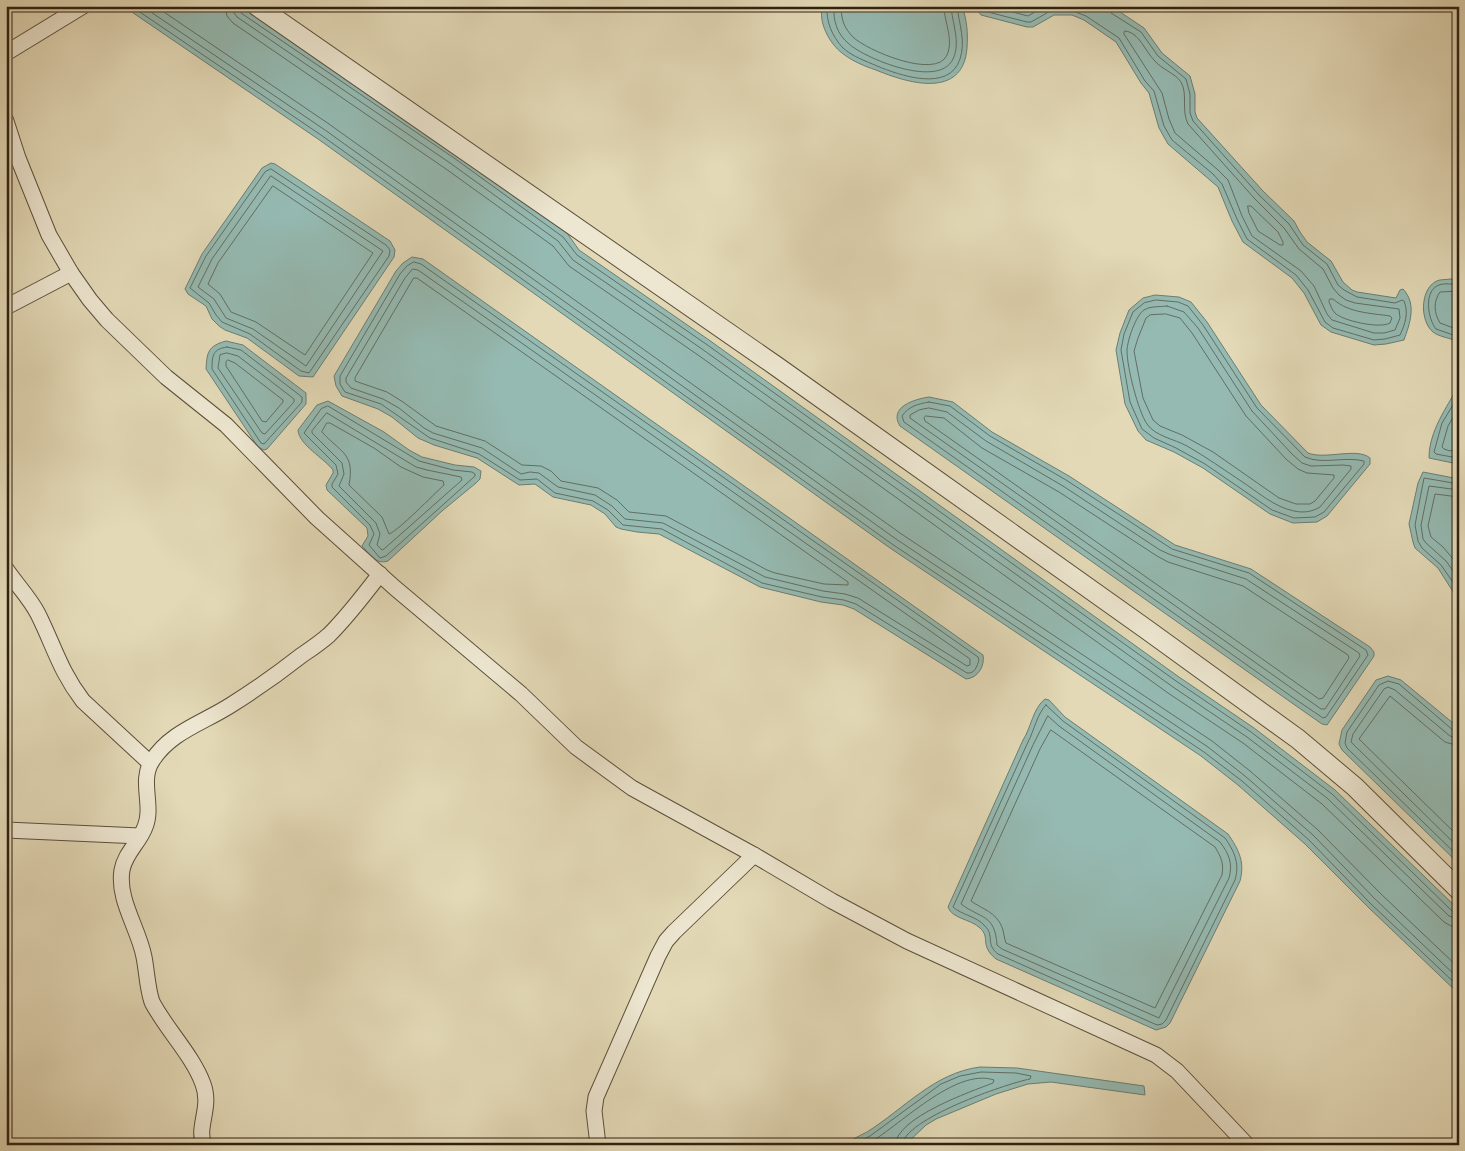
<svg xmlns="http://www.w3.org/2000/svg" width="1465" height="1151" font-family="'Sorts Mill Goudy',serif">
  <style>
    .water { fill: #95bab2; stroke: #6c7d72 }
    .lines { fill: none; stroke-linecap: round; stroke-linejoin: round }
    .shore { stroke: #626e62; stroke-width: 1 }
    .minor-casing { stroke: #5b4f3b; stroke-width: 17 }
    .tertiary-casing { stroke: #5b4f3b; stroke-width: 21 }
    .minor { stroke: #ede6d0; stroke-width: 15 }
    .tertiary { stroke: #ede6d0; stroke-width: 19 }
  </style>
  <rect width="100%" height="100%" fill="#e3d9b6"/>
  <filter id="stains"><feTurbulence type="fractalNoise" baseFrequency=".004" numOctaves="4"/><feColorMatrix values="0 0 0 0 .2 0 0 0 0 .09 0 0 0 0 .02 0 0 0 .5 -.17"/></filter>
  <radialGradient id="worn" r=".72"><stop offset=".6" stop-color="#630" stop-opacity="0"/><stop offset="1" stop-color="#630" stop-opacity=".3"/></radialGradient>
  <g class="water">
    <path d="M123,6H241L456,154L567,233L579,250L709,340L1179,677L1254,728L1335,790L1459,910V994L1368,907L1305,844L1238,785L1201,756L890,548L318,139Z"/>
    <path d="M823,6H962C967,20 968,33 967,48C963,100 907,83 876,70C864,66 852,61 842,53C830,44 817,21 823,6Z"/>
    <path d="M974,6H1111L1144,28L1162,53L1190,76L1195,94V112L1197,118L1263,191L1294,221L1300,232L1307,242L1331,261L1343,282L1352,290L1357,292L1396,298L1400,290L1403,289C1417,304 1410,323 1404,340L1386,344L1374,345L1331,332L1321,325L1304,293L1292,278L1243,242L1232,221L1218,187L1168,144L1159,128L1149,93L1141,83L1116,42L1084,20L1072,15H1054L1033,27H1027L981,15Z"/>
    <path d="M271,163L275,164L390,241L395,250L394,257L313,377L299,376L247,338L225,330L219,326L212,319L206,306L188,294L185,289L202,254L262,168Z"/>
    <path d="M412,257L423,259L983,655C985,666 978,678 966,679L854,609L843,605L821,602L760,587L659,534L637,532L621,529L616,527L605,514L591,505L553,497L535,484L519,485L477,458L434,445L418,438L392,417L378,409L342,396L336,386L334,376L396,271L403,263Z"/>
    <path d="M1450,279L1459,280V342C1451,338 1439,337 1433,332C1420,321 1420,291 1435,282C1439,279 1445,280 1450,279Z"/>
    <path d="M1155,295L1179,297L1191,302L1207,322L1261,405L1308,453C1325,460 1357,447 1370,458V464L1327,516L1317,522L1293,523L1270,514L1203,468L1174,452L1146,440L1138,431L1125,404L1116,350L1120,333L1129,310L1143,298Z"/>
    <path d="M226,341L243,345L306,393V404L267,449L264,450L258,447L206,369C207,352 208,346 226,341Z"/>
    <path d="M1459,385L1458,459L1453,463L1429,458C1429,431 1447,407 1459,385Z"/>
    <path d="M929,397L953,402L992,432L1069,476L1175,545L1251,569L1370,647L1374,652V656L1327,725L1322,724L1292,703L900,426C888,407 915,399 929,397Z"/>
    <path d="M328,401L384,432L409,450L422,457L455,465L474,467L481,471L480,479L476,483L442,511L388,561C376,565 370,554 362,546L368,536L367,528L327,490L326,485L333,473V470C324,458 299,445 298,430L317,405Z"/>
    <path d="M1423,472L1459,479V601L1438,568L1415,548L1413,542L1409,524L1418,483Z"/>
    <path d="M1388,676L1401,680L1459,728V864L1342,750L1339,744L1342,730L1376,680Z"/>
    <path d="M1045,699L1049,700L1065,717L1228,834C1239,850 1245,862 1240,881L1170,1023L1166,1027L1156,1030L996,959C979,945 991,938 980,928C971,919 952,919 948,907L1023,740C1031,728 1033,708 1045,699Z"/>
    <path d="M980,1067L1017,1068L1144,1086L1145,1095L1051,1082L1028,1084L996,1094L936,1119L926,1125L905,1145H843C851,1140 859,1136 867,1132C905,1108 934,1073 980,1067Z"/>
  </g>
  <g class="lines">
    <g class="shore">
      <path d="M131,6L321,135L892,544L1204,752L1242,781L1309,840L1371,904L1459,987"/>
      <path d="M142,6L325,130L896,539L1208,747L1245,776L1313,835L1375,899L1459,979"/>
      <path d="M155,6L329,124L900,533L1212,741L1250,771L1318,830L1381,894L1459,968"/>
      <path d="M225,6L227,16L233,23L446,169L553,246L569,266L698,355L1168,693L1243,743L1322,804L1444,922L1451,926L1459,927"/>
      <path d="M233,6L234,13L237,17L450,163L558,241L573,260L702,349L1173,687L1247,737L1327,798L1449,916L1459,919"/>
      <path d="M239,6L241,13L454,158L563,237L577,255L706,344L1176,681L1251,732L1332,794L1453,912L1459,913"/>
      <path d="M827,6C826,22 832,36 843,48C853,57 866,61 877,66C899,75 949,93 960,59C966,41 959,24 957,6"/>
      <path d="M834,6C833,21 837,34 849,44C866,59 939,89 953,59C961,42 952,23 951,6"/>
      <path d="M841,6C841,19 844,28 853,37C866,50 936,80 947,55C954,39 944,22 944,6"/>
      <path d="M980,6L984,11L1027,22H1031L1052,10L1073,11L1086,16L1119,38L1145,81L1154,91L1164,126L1172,140L1213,174L1222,184L1237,219L1247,239L1296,275L1308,290L1325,322L1333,328L1374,340L1385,339L1400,335C1405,324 1409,313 1404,301L1402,300L1395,303L1357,297L1344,290L1338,285L1327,264L1303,245L1289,224L1259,195L1193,121L1190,113V94L1186,79L1158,56L1141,32L1111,13L1109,6"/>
      <path d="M990,6L1028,16L1045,6"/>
      <path d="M1125,31C1139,32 1145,51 1154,60C1161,69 1175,73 1181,82C1188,94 1181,110 1188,124L1255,199L1284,228L1299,249L1323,269L1333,288L1339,295L1346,300L1355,303L1399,309L1400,318L1395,330L1384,333H1374L1332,320L1327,314L1314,286L1301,271L1252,236L1242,216L1228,180L1218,170L1175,133L1169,119L1162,93L1124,34Z"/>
      <path d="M271,169L386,245L390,250L389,256L309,373L301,371L250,334L222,322L216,315L209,303L190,288L206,256L265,172Z"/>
      <path d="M271,176L383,251L306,366L253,329L226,318L214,299L198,287L212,259Z"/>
      <path d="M273,186L373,253L305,355L256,322L231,312L220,294L208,284L218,263Z"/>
      <path d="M1248,206H1251L1278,232L1283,242V245H1280L1258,231L1249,213Z"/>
      <path d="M414,262L421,264L978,657L979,660C977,666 975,674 967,673L856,604L844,600L822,597L762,583L662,529L623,525L608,510L593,501L555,493L537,479L520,480L479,454L430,438L381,404L345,392L340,384V376L400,274L407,266Z"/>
      <path d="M413,269L418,270L970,659V665L967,666L858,598L845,594L823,591L765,577L663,523L625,519L612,506L595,495L558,487L539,473L530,472L521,474L482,448L433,433L424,428L399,408L383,399L351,388L346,382V378L405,278Z"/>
      <path d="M414,278H417L848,582V585L824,584L775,573L767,570L666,516L629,512L617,500L598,488L561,481L551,471L541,466L522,465L485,441L436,426L403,402L387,392L355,381V378Z"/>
      <path d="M1459,285C1453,284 1444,283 1439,285C1423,291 1428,319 1436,329L1459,337"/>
      <path d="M1459,291L1440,292C1433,302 1434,313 1440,323L1459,330"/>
      <path d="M1330,299H1333C1349,313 1370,313 1390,316L1392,318L1390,323C1380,329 1343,321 1335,313C1332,310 1331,306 1329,302Z"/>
      <path d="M1156,300L1178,302L1188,306L1203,325L1257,408L1305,457C1323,465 1344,456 1364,461V464L1324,512L1315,517L1294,518L1272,510L1205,464L1176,448L1154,438L1142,429L1130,402L1121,350L1124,334L1133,312L1144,303Z"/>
      <path d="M1167,306L1184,312L1198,328L1252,411L1292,454L1302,463L1311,466L1343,465L1351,466V469L1320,507C1312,512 1303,513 1294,511C1274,507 1258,492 1241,481C1223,469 1206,457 1187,446C1174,439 1155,436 1147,424C1138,411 1127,367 1127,351C1127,341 1136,315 1144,310C1150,306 1160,307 1167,306Z"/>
      <path d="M1166,314L1180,318L1192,333L1246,416L1286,459L1298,469L1307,473L1334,475V478L1315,501L1310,504H1296L1279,498L1213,452L1182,435L1160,426L1153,420L1143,398L1134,351L1138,338L1146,318L1150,315Z"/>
      <path d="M227,347L241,350L302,397V402L264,444L261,443L212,369C212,355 213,349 227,347Z"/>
      <path d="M227,353L238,356L294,399V402L265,434L262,433L218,368L220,355Z"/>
      <path d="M228,360L235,363L283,400V402L266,422L262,421L226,366V362Z"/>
      <path d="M1459,395L1442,423L1434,452L1436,454L1452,457L1459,455"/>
      <path d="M929,402L950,406L990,436L1066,480L1172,549L1249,573L1366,650L1368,655L1326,717L1323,718L1295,699L904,422L902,416C909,406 918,404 929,402Z"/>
      <path d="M328,406L419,461L453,470L472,472L475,474V476L386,556L380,558L369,545L374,534L370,525L332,487V484L338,474L336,465L304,433L321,409Z"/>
      <path d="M1459,407L1448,426L1442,447L1444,449L1450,451L1459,449"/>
      <path d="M929,408L947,412L986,441L1063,486L1160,550L1171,555L1246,579L1359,653L1360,656L1325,709H1321L910,418V415L919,410Z"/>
      <path d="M327,413L416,467L427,470L461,477L462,480L384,549L382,550L377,545L380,534L376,523L339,486L344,474L342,463L312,433V431Z"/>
      <path d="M926,416L944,418L982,448L1059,492L1157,556L1168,562L1243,586L1348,655L1349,658L1323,698L1319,699L925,421L924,418Z"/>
      <path d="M327,423H330L374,448L401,467L423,477L443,481L444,485C434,494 398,531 389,534L382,517L349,485C355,453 341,453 322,432Z"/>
      <path d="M1459,484L1424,478L1415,525L1418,541L1422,548L1441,565L1459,591"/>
      <path d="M1459,490L1429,486L1421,525L1423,539L1426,543L1446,561L1459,579"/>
      <path d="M1459,497L1435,494L1428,526L1431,537L1443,547L1459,566"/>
      <path d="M1046,705L1063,721L1225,838C1234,851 1240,863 1235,880L1166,1020L1162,1024L1157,1025L998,954C985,944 995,936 985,926C976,916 962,915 953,907L1028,742C1034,731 1037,714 1046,705Z"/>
      <path d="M1048,716L1059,726L1220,842C1229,854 1233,863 1229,878L1159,1018L1002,949L997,945C995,914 981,919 961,904L1033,745Z"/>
      <path d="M1051,730L1215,847C1221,857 1224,863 1222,875L1155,1008L1006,943C1004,938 1004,932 1002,927C996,912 982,909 971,901L1040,749Z"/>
      <path d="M1459,732L1454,731L1399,684L1388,681L1379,685L1347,732L1345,743L1347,748L1459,857"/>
      <path d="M1459,738L1450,736L1395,690L1388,687L1384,689L1353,734L1351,742L1459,848"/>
      <path d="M1459,746L1445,742L1390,696L1359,739L1459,837"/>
      <path d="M853,1145L870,1136L941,1084L960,1076L981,1072L1016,1073L1031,1076L1030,1079C1005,1084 904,1119 902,1145"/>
      <path d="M866,1145C899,1127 955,1067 994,1080L993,1083C970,1092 897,1117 895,1145"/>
    </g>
    <g class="minor-casing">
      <g id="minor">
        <path d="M6,53L83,6"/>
        <path d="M6,121L18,158L49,235L71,273L90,300L107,320L166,377L226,425L317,518L395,588L521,694L576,747L632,788L754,855L832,901L907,941L1156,1055L1177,1071L1247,1145"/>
        <path d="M6,307L71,273"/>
        <path d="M6,569C16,584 30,598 38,614C54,646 60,671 83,701L150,763"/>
        <path d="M6,830L140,836"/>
        <path d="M204,1145C196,1127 212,1108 203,1084C193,1056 166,1029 152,1002C147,987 147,972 144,957C139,929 117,900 122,870C125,853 139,843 145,827C154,806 139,781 152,761C170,732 203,723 231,705C255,690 279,673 302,655C311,649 321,642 329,635C348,616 364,595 380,574"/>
        <path d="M598,1145L594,1111L596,1097L658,956L666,941L674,932L754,855"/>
      </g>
    </g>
    <g class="tertiary-casing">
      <path id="tertiary" d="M257,6L776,366L1146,629L1298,739L1355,787L1459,890"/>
    </g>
    <use href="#minor" class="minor"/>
    <use href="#tertiary" class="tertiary"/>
  </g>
  <rect width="1465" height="1151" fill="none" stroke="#e3d9b6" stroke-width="25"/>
  <rect x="8" y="8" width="1450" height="1136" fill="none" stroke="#2e2112" stroke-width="2.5"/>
  <rect x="12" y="12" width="1440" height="1126" fill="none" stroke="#2e2112"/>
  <rect width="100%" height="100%" filter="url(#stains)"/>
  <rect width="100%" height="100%" fill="url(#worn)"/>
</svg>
